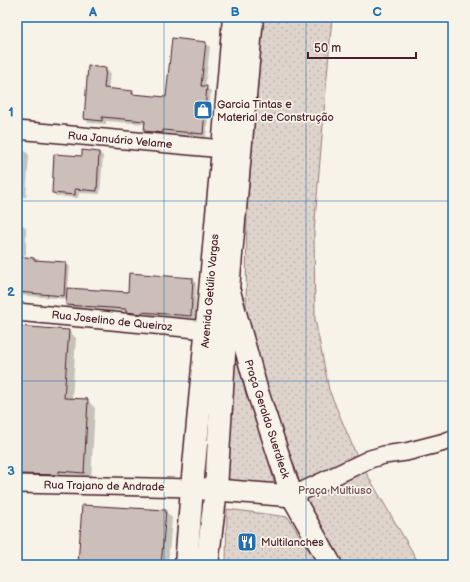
<svg xmlns="http://www.w3.org/2000/svg" width="470" height="582" font-family="'Balsamiq Sans',sans-serif">
  <style>
    .park { fill: url(#park-dots); stroke: #947a7c }
    .shadow { fill: #0003 }
    .building { fill: #ccbfb9; stroke: #4a1f2b }
    .lines { fill: none; stroke-linecap: round; stroke-linejoin: round }
    .minor-casing { stroke: #4a1f2b; stroke-width: 20 }
    .tertiary-casing { stroke: #4a1f2b; stroke-width: 24 }
    .secondary-casing { stroke: #4a1f2b; stroke-width: 25 }
    .minor { stroke: #f7f3e8; stroke-width: 17 }
    .tertiary { stroke: #f7f3e8; stroke-width: 21 }
    .secondary { stroke: #f7f3e8; stroke-width: 22 }
    .grid { fill: none; stroke: #1f6fb2; stroke-width: 1; stroke-opacity: 0.55 }
    .labels { text-anchor: middle; dominant-baseline: central; stroke-width: 3.5; stroke-linejoin: round; paint-order: stroke }
    .poi-label { font-size: 11px; fill: #4a1f2b; stroke: #f7f3e8; text-anchor: start }
    .street-label { font-size: 11px; fill: #4a1f2b; stroke: #f7f3e8 }
    .park-label { font-size: 11px; fill: #6f4c53; stroke: #f7f3e8 }
    .neatline { fill: none; stroke: #1f6fb2; stroke-width: 1.5 }
    .grid-label { font-size: 13px; text-anchor: middle; font-weight: bold; fill: #1f6fb2 }
  </style>
  <defs>
    <pattern id="park-dots" width="8" height="8" patternUnits="userSpaceOnUse"><rect width="8" height="8" fill="#ded4cc"/><path d="M2 2h.1M6 6h.1" fill="none" stroke="#c0b6af" stroke-width="1.8" stroke-linecap="round"/></pattern>
  </defs>
  <rect width="100%" height="100%" fill="#f7f3e8"/>
  <filter id="ink" filterUnits="userSpaceOnUse"><feTurbulence type="fractalNoise" baseFrequency=".025" numOctaves="2"/><feDisplacementMap in="SourceGraphic" scale="8" xChannelSelector="R" yChannelSelector="G"/><feConvolveMatrix kernelMatrix="1 2 1 2 8 2 1 2 1" color-interpolation-filters="sRGB"/></filter>
  <g filter="url(#ink)">
    <g class="park">
      <path d="M264,17H332L314,232L315,319L329,390L358,459L420,565H341L290,474L246,314L247,206Z"/>
      <path d="M234,321L275,486L224,479Z"/>
      <path d="M227,509L288,517L318,565H226Z"/>
    </g>
    <g class="shadow">
      <path d="M72,17H94L93,21H76Z"/>
      <path d="M173,39L206,43L210,47L205,87L211,91L206,137L167,134L166,136L149,135L145,131L146,124L106,121V124L89,123L85,119L106,69L110,73L108,90L132,92L135,95L167,98Z"/>
      <path d="M17,84L21,87L19,113H17Z"/>
      <path d="M17,150L25,151L29,155L26,197L17,196Z"/>
      <path d="M99,152L103,156L100,194L79,193L78,198L56,196L53,193L83,157Z"/>
      <path d="M17,224H22L26,228V255L17,254Z"/>
      <path d="M17,257L34,259L36,261L66,263L70,267L68,289L129,293L193,279L196,283L195,319L131,316L127,312L70,308L67,305V299L17,295Z"/>
      <path d="M17,327L69,331L76,338L72,400H87L95,408L91,480L17,482Z"/>
      <path d="M165,511L172,518L168,565H79Z"/>
    </g>
    <g class="building">
      <path d="M172,38L206,42L201,86H207L203,134L163,130V133L144,131L145,121L102,117V121L84,119L88,66L106,68L104,88L133,91L132,94L166,97Z"/>
      <path d="M82,150L99,152L97,191L75,189V195L52,193L54,154L82,156Z"/>
      <path d="M17,256L34,258V260L66,262L64,296L17,292Z"/>
      <path d="M129,273L193,278L191,316L142,312V314L126,312V309L66,305L67,288L128,292Z"/>
      <path d="M17,326L69,330L64,398L88,399L84,473L59,471V475L17,474Z"/>
      <path d="M82,505L166,510L161,565H78Z"/>
    </g>
    <g class="lines">
      <g class="minor-casing">
        <g id="minor">
          <path d="M17,130L223,149"/>
          <path d="M17,312L207,330"/>
          <path d="M17,484L192,488"/>
          <path d="M292,496L370,459L384,455L406,452L441,443L453,439"/>
        </g>
      </g>
      <g class="tertiary-casing">
        <g id="tertiary">
          <path d="M230,293L257,390L292,496L331,565"/>
          <path d="M192,488L292,496"/>
        </g>
      </g>
      <g class="secondary-casing">
        <g id="secondary">
          <path d="M186,565L192,488L223,149L234,17"/>
          <path d="M207,565L216,489L228,289L252,17"/>
        </g>
      </g>
      <use href="#minor" class="minor"/>
      <use href="#tertiary" class="tertiary"/>
      <use href="#secondary" class="secondary"/>
    </g>
  </g>
  <path class="grid" d="M164,17V565M306,17V565M17,201H453M17,381H453"/>
  <defs>
    <g id="shop-square" transform="scale(1)"><rect x="-9" y="-9" width="18" height="18" rx="4" fill="#1f6fb2" stroke="#f7f3e8"/><path d="M-5-2.5h2.3a2.7 3.5 0 0 1 5.4 0H5L5.5 6h-11ZM-1.5-2.5h3a1.5 2.3 0 0 0-3 0Z" fill="#fff"/></g>
    <g id="restaurant-square" transform="scale(1)"><rect x="-9" y="-9" width="18" height="18" rx="4" fill="#1f6fb2" stroke="#f7f3e8"/><path d="M-5-6h1v4h1v-4h1v4h1v-4h1v5L-1.5 .5V6h-2V.5L-5-1ZM5-6V6H3V1.5H1.5Q1.5-4 5-6Z" fill="#fff"/></g>
  </defs>
  <g fill-rule="evenodd">
    <use href="#shop-square" x="203" y="110"/>
    <use href="#restaurant-square" x="247" y="542"/>
  </g>
  <g class="labels">
    <g class="poi-label">
      <text x="217" y="104">Garcia Tintas e<tspan x="217" dy="13">Material de Construção</tspan></text>
      <text x="261" y="542">Multilanches</text>
    </g>
    <g class="street-label">
      <text transform="translate(120 140) rotate(5)">Rua Januário Velame</text>
      <text transform="translate(210 291) rotate(-85)">Avenida Getúlio Vargas</text>
      <text transform="translate(112 321) rotate(6)">Rua Joselino de Queiroz</text>
      <text transform="translate(267 419) rotate(72)">Praça Geraldo Suerdieck</text>
      <text transform="translate(104 486) rotate(1)">Rua Trajano de Andrade</text>
    </g>
    <g class="park-label">
      <text x="335" y="490">Praça Multiuso</text>
    </g>
  </g>
  <rect width="470" height="582" fill="none" stroke="#f7f3e8" stroke-width="44"/>
  <path d="M308 52v6h108v-6" fill="none" stroke="#4a1f2b" stroke-width="2"/>
  <text x="314" y="52" font-size="12" fill="#4a1f2b" stroke="#f7f3e8" stroke-width="3" paint-order="stroke">50 m</text>
  <rect x="22" y="22" width="426" height="538" class="neatline"/>
  <g class="grid-label">
    <text x="93" y="16">A</text>
    <text x="235" y="16">B</text>
    <text x="377" y="16">C</text>
    <text x="11" y="116">1</text>
    <text x="11" y="296">2</text>
    <text x="11" y="475">3</text>
  </g>
</svg>
